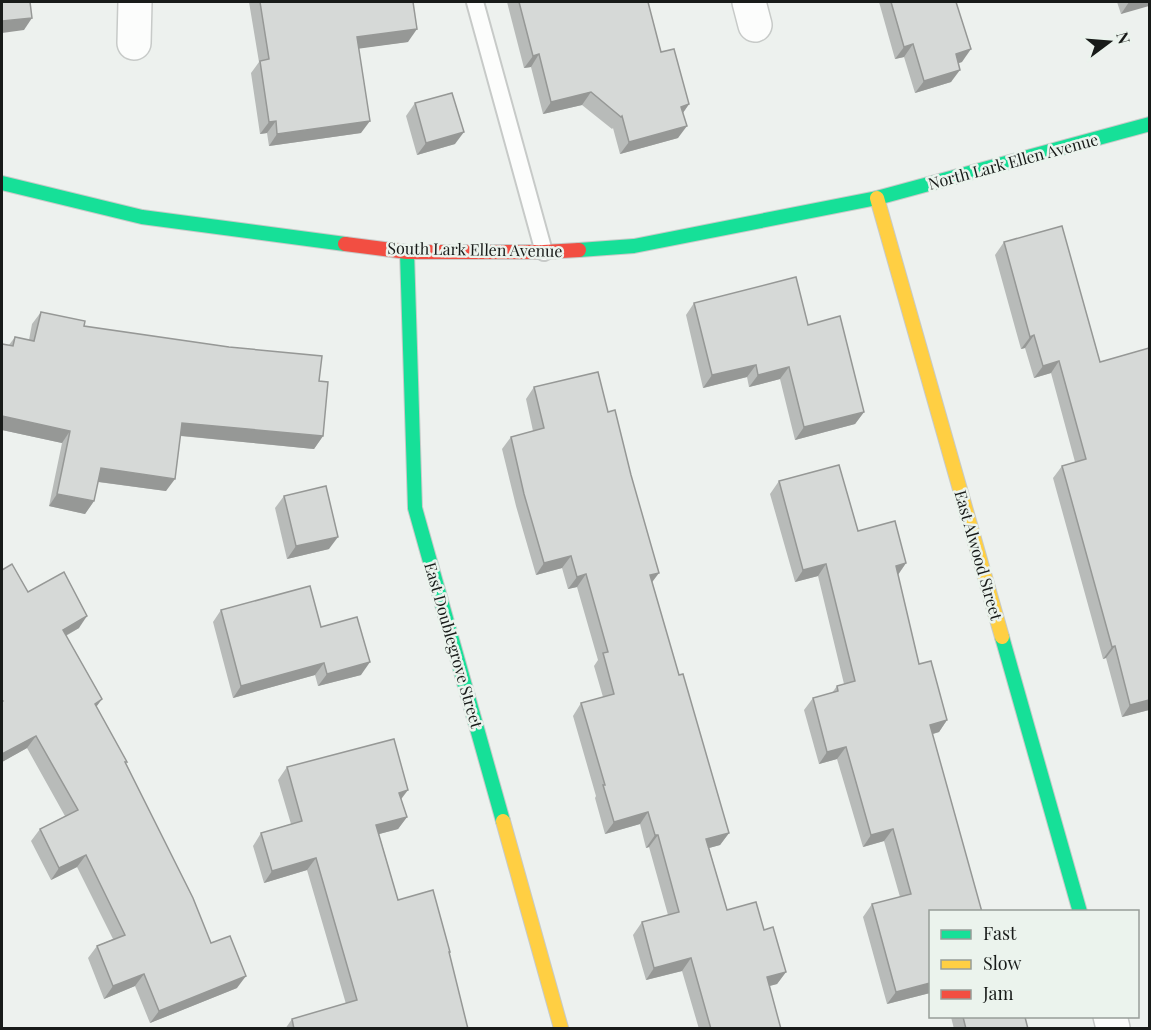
<svg xmlns="http://www.w3.org/2000/svg" width="1151" height="1030" font-family="'Playfair Display',serif">
  <style>
    .lines { fill: none; stroke-linecap: round; stroke-linejoin: round }
    .lane-casing { stroke: #c7cac8; stroke-width: 20 }
    .street-casing { stroke: #c7cac8; stroke-width: 36 }
    .fast-casing { stroke: #c7cac8; stroke-width: 16 }
    .slow-casing { stroke: #c7cac8; stroke-width: 16 }
    .jam-casing { stroke: #c7cac8; stroke-width: 16 }
    .lane { stroke: #fcfdfc; stroke-width: 16 }
    .street { stroke: #fcfdfc; stroke-width: 33 }
    .fast { stroke: #16e098; stroke-width: 14 }
    .slow { stroke: #ffcf43; stroke-width: 14 }
    .jam { stroke: #f24e42; stroke-width: 14 }
    .wall { fill: #b8bbb9 }
    .shaded-wall { fill: #969896 }
    .building { fill: #d6d9d7; stroke: #969896; stroke-width: 1.5 }
    .labels { text-anchor: middle; dominant-baseline: central; stroke-width: 5; stroke-linejoin: round; paint-order: stroke }
    .street-label { font-size: 16px; fill: #181b19; stroke: #ebf3ed }
  </style>
  <rect width="100%" height="100%" fill="#edf1ee"/>
  <g class="lines">
    <g class="lane-casing">
      <path id="lane" d="M475,2L544,252"/>
    </g>
    <g class="street-casing">
      <g id="street">
        <path d="M749,2L755,25"/>
        <path d="M134,43L135,2"/>
        <path d="M1110,1016L1113,1028"/>
      </g>
    </g>
    <g class="fast-casing">
      <g id="fast">
        <path d="M2,183L142,217L345,244"/>
        <path d="M579,250L634,246L877,198L1150,124"/>
        <path d="M407,252L415,508L503,821"/>
        <path d="M1002,637L1080,912"/>
      </g>
    </g>
    <g class="slow-casing">
      <g id="slow">
        <path d="M877,198L1002,637"/>
        <path d="M503,821L561,1028"/>
      </g>
    </g>
    <g class="jam-casing">
      <path id="jam" d="M345,244L407,252H544L579,250"/>
    </g>
    <use href="#lane" class="lane"/>
    <use href="#street" class="street"/>
    <use href="#fast" class="fast"/>
    <use href="#slow" class="slow"/>
    <use href="#jam" class="jam"/>
  </g>
  <g class="wall">
    <path d="M249,2H413L408,42L359,48L361,133L269,146L267,133L260,134L251,73L259,62Z"/>
    <path d="M507,2H648L661,52L689,104L683,113L678,138L620,154L613,128L612,129L582,105L543,114L531,67L524,68Z"/>
    <path d="M879,2H956L962,62L958,63L951,82L915,93L904,57L895,59Z"/>
    <path d="M1117,2H1149L1121,14Z"/>
    <path d="M415,103L455,144L417,155L406,116Z"/>
    <path d="M1004,242L1100,362L1149,348V710L1122,717L1106,658L1103,659L1053,478L1062,466L1075,462L1051,373L1034,378L1025,348L1021,349L995,255Z"/>
    <path d="M694,303L808,325L864,412L855,424L795,440L780,379L749,387L747,377L703,388L686,315Z"/>
    <path d="M41,312L84,326L319,381L323,436L314,449L180,436L166,491L98,482L94,501L85,514L49,506L62,443L2,430V344L9,345L15,337L29,340L32,324Z"/>
    <path d="M534,387L608,412L652,582L679,675L729,833L720,845L709,848L727,910L764,930L786,972L777,984L769,986L781,1029H699L682,971L646,980L633,935L642,922L668,915L649,847L646,848L640,824L605,834L595,798L596,796L573,716L581,703L603,697L594,666L598,660L577,587L568,589L562,568L536,575L516,506L502,449L511,437L533,431L526,399Z"/>
    <path d="M779,481L858,531L906,563L898,575L919,664L947,720L939,732L933,734L930,912V993L887,1004L863,917L872,904L900,897L884,841L863,847L837,759L819,764L804,710L813,698L832,693L837,686L844,684L818,576L795,582L770,494Z"/>
    <path d="M284,496L329,549L287,559L275,508Z"/>
    <path d="M2,570L28,592L79,628L66,636L102,699L96,707L126,763L211,943L237,988L150,1023L135,986L104,999L88,958L97,946L113,939L77,867L51,880L31,841L40,829L65,816L27,748L2,762Z"/>
    <path d="M221,610L321,627L361,675L318,686L315,675L233,698L213,622Z"/>
    <path d="M287,767L401,799L407,817L398,829L379,834L398,900L450,952L449,954L468,1029H285L292,1019L346,1004L307,870L264,883L253,846L261,833L291,824L278,780Z"/>
    <path d="M951,1017H1025L1028,1029H954Z"/>
  </g>
  <g class="shaded-wall">
    <path d="M1129,2H1149V6L1121,14Z"/>
    <path d="M32,18L24,30L2,33V21Z"/>
    <path d="M417,29L408,42L349,50L357,37Z"/>
    <path d="M913,44L904,57L895,59L904,47Z"/>
    <path d="M971,49L962,62L947,67L956,54Z"/>
    <path d="M539,54L531,67L524,68L533,56Z"/>
    <path d="M960,70L951,82L915,93L924,81Z"/>
    <path d="M591,92L582,105L543,114L551,102Z"/>
    <path d="M689,104L680,117L681,107Z"/>
    <path d="M276,121L267,133L260,134L269,122Z"/>
    <path d="M370,121L361,133L269,146L277,134Z"/>
    <path d="M687,126L678,138L620,154L629,142Z"/>
    <path d="M464,132L455,144L417,155L426,143Z"/>
    <path d="M1034,335L1025,348L1021,349L1030,337Z"/>
    <path d="M1059,361L1051,373L1034,378L1043,366Z"/>
    <path d="M756,365L747,377L703,388L712,375Z"/>
    <path d="M789,367L780,379L749,387L758,375Z"/>
    <path d="M864,412L855,424L795,440L804,427Z"/>
    <path d="M2,416L70,431L62,443L2,430Z"/>
    <path d="M182,423L323,436L314,449L173,435Z"/>
    <path d="M101,468L175,479L166,491L92,481Z"/>
    <path d="M57,494L94,501L85,514L49,506Z"/>
    <path d="M338,537L329,549L287,559L296,546Z"/>
    <path d="M571,556L562,568L536,575L544,563Z"/>
    <path d="M906,563L897,576L896,566Z"/>
    <path d="M826,564L818,576L795,582L803,570Z"/>
    <path d="M659,573L650,585V575Z"/>
    <path d="M586,574L577,587L568,589L577,577Z"/>
    <path d="M87,616L79,628L54,642L63,630Z"/>
    <path d="M1115,646L1106,658L1103,659L1112,647Z"/>
    <path d="M370,662L361,675L318,686L327,674Z"/>
    <path d="M324,663L315,675L233,698L241,686Z"/>
    <path d="M102,699L93,711L95,704Z"/>
    <path d="M1149,700V710L1122,717L1130,705Z"/>
    <path d="M947,720L939,732L922,737L930,725Z"/>
    <path d="M36,736L27,748L2,762V754Z"/>
    <path d="M846,747L837,759L819,764L827,752Z"/>
    <path d="M408,790L399,802V793Z"/>
    <path d="M648,812L640,824L605,834L614,822Z"/>
    <path d="M407,817L398,829L368,837L376,825Z"/>
    <path d="M893,829L884,841L863,847L871,835Z"/>
    <path d="M729,833L720,845L698,851L706,839Z"/>
    <path d="M655,835H658L649,847L646,848Z"/>
    <path d="M86,855L77,867L51,880L59,868Z"/>
    <path d="M316,858L307,870L264,883L272,871Z"/>
    <path d="M691,958L682,971L646,980L654,968Z"/>
    <path d="M786,972L777,984L758,989L767,977Z"/>
    <path d="M144,974L135,986L104,999L113,986Z"/>
    <path d="M246,976L237,988L150,1023L159,1011Z"/>
    <path d="M930,983V993L887,1004L896,992Z"/>
  </g>
  <g class="building">
    <path d="M2,2H30L32,18L2,21Z"/>
    <path d="M260,2H413L417,29L357,37L370,121L277,134L276,121L269,122L260,61L269,59Z"/>
    <path d="M519,2H648L661,52L674,49L689,104L681,107L687,126L629,142L622,116L621,117L591,92L551,102L539,54L533,56Z"/>
    <path d="M891,2H956L971,49L956,54L960,70L924,81L913,44L904,47Z"/>
    <path d="M452,93L464,132L426,143L415,103Z"/>
    <path d="M1062,226L1100,362L1149,348V700L1130,705L1115,646L1112,647L1062,466L1086,459L1059,361L1043,366L1034,335L1030,337L1004,242Z"/>
    <path d="M796,277L808,325L840,316L864,412L804,427L789,367L758,375L756,365L712,375L694,303Z"/>
    <path d="M41,312L85,321L84,326L229,347L322,356L319,381L328,382L323,436L182,423L175,479L101,468L94,501L57,494L70,431L2,416V344L13,346L15,337L34,341Z"/>
    <path d="M598,372L608,412L615,410L631,475L659,573L650,575L679,675L683,674L729,833L706,839L727,910L756,902L764,930L773,927L786,972L767,977L781,1029H711L691,958L654,968L642,922L679,912L658,835H655L648,812L614,822L603,785H605L581,703L614,694L603,653L608,652L586,574L577,577L571,556L544,563L524,494L511,437L544,428L534,387Z"/>
    <path d="M839,465L858,531L895,521L906,563L896,566L919,664L931,661L947,720L930,725L982,912H930V983L896,992L872,904L911,894L893,829L871,835L846,747L827,752L813,698L838,691L837,686L855,681L826,564L803,570L779,481Z"/>
    <path d="M326,486L338,537L296,546L284,496Z"/>
    <path d="M12,564L28,592L64,572L87,616L63,630L102,699L95,704L127,762H125L193,898L211,943L230,936L246,976L159,1011L144,974L113,986L97,946L125,935L86,855L59,868L40,829L78,810L36,736L2,754V702L3,701L2,700V570Z"/>
    <path d="M310,586L321,627L357,617L370,662L327,674L324,663L241,686L221,610Z"/>
    <path d="M394,739L408,790L399,793L407,817L376,825L398,900L433,890L450,952H449L468,1029H294L292,1019L357,1000L316,858L272,871L261,833L302,821L287,767Z"/>
    <path d="M963,1017H1025L1028,1029H966Z"/>
  </g>
  <g class="labels">
    <g class="street-label">
      <text transform="translate(1013 161) rotate(-15)">North Lark Ellen Avenue</text>
      <text transform="translate(475 249) rotate(1)">South Lark Ellen Avenue</text>
      <text transform="translate(979 555) rotate(74)">East Alwood Street</text>
      <text transform="translate(454 645) rotate(74)">East Doublegrove Street</text>
    </g>
  </g>
  <rect width="1151" height="1030" fill="none" stroke="#181b19" stroke-width="6"/>
  <rect x="929" y="910" width="210" height="108" fill="#ebf3ed" stroke="#979d98" stroke-width="1.5"/>
  <rect x="941" y="930" width="30" height="9" fill="#16e098" stroke="#979d98" stroke-width="1.5"/>
  <text x="983" y="940" font-size="18" fill="#181b19">Fast</text>
  <rect x="941" y="960" width="30" height="9" fill="#ffcf43" stroke="#979d98" stroke-width="1.5"/>
  <text x="983" y="970" font-size="18" fill="#181b19">Slow</text>
  <rect x="941" y="990" width="30" height="9" fill="#f24e42" stroke="#979d98" stroke-width="1.5"/>
  <text x="983" y="1000" font-size="18" fill="#181b19">Jam</text>
  <g transform="translate(1109 42) rotate(74)" stroke="#ebf3ed" stroke-width="4.5" paint-order="stroke">
  <path d="M0-4.5L10 22L0 15L-10 22Z" fill="#181b19"/>
  <text y="-9" font-size="16" font-weight="bold" text-anchor="middle" fill="#181b19">N</text>
  </g>
</svg>
